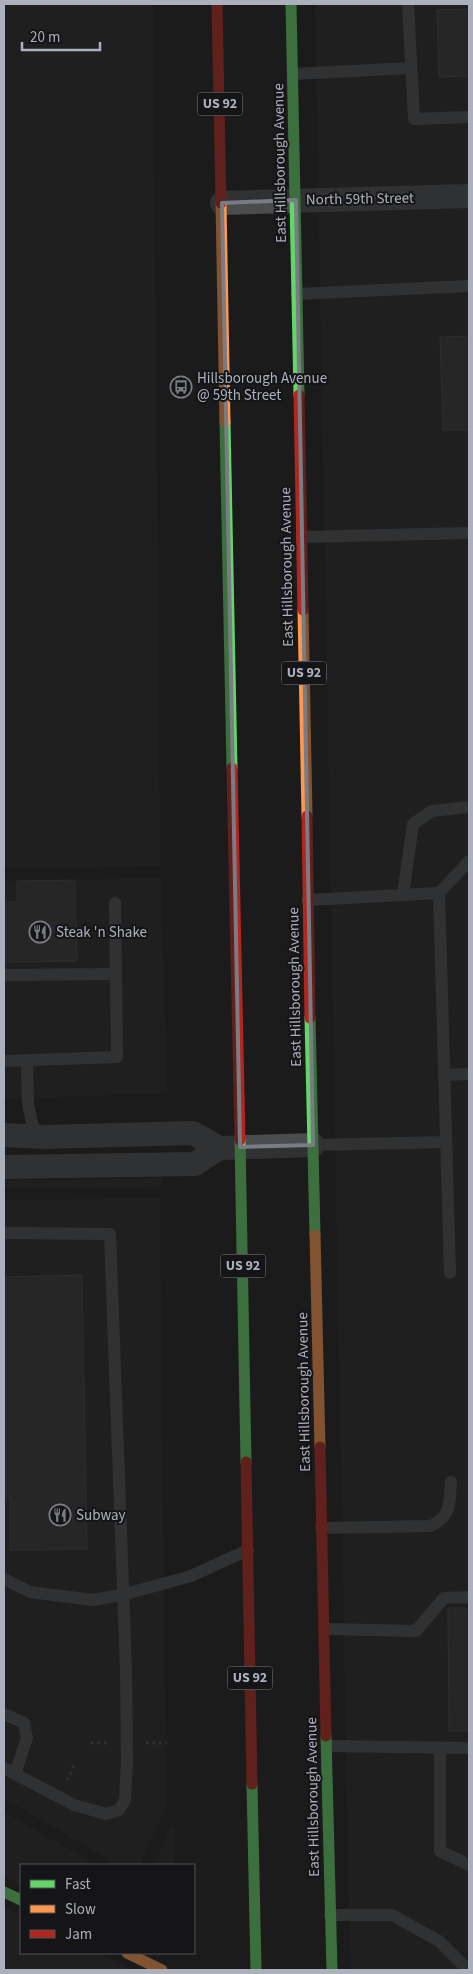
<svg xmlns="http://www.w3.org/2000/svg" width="473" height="1974" font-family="'Source Sans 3',sans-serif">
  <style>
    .built { fill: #252527 }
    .building { fill: #333; stroke: #434447 }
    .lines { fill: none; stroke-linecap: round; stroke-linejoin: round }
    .path { stroke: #4c4d50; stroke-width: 3; stroke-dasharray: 2.5 4; stroke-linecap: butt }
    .lane { stroke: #4b4c4e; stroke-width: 12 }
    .street { stroke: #4b4c4e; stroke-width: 24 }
    .fast { stroke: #63d668; stroke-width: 11 }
    .slow { stroke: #ff974d; stroke-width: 11 }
    .jam { stroke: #b3261e; stroke-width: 11 }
    .marked { fill: none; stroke: #797c84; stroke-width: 4; stroke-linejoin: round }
    .labels { text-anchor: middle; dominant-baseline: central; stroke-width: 4; stroke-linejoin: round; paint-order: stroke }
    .shield { fill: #151517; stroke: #7f828a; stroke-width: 1 }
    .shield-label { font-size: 14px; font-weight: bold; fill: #acb0bc }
    .street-label { font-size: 15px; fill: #acb0bc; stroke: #151517 }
    .poi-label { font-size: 15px; fill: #acb0bc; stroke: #151517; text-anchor: start }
  </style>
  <rect width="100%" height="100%" fill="#1b1b1b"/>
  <g class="built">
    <path d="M4,4H153L160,866L4,869Z"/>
    <path d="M315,4H469V1970H350Z"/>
    <path d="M161,878L167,1093L4,1099V881Z"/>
    <path d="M162,1178V1187L4,1189V1181Z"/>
    <path d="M160,1198L166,1806L140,1865H118L4,1798V1200Z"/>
    <path d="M4,1812L96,1865H21V1885L4,1876Z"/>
    <path d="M173,1820L175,1865H154Z"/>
    <path d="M4,1907L21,1915V1953H97L132,1970H4Z"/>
  </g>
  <g class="building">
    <path d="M469,9V76L439,77L437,10Z"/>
    <path d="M469,336V430H443L440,337Z"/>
    <path d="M75,880L77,961L4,962V902H17V881Z"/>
    <path d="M82,1275L87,1549L10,1550V1498H4V1277Z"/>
    <path d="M448,1608H469V1731H449Z"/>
  </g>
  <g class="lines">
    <g class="path">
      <path d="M91,1743H109"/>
      <path d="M146,1743H167"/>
      <path d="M67,1780L75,1763"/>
    </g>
    <g class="lane">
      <path d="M408,4L414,119L469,117"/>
      <path d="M293,74L411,68"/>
      <path d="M297,294L469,286"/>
      <path d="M302,537L469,533"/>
      <path d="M439,893L469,861"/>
      <path d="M403,895L413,824L432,811L469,807"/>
      <path d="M308,900L439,893L450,1273"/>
      <path d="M4,975L116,974"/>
      <path d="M4,1061L117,1057L115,903"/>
      <path d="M27,1061L28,1104L35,1136"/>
      <path d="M444,1075L469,1074"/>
      <path d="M313,1145L446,1142"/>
      <path d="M4,1233L110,1234L126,1669L127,1762L125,1800L119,1810L106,1814L74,1805L4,1768"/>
      <path d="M321,1528L431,1526C452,1515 449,1504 451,1482"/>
      <path d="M4,1579L30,1592L93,1600L122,1595L191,1576L248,1550"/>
      <path d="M324,1629L416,1631L444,1598L469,1597"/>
      <path d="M4,1714L24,1723L27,1738L15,1774"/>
      <path d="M327,1746L469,1748"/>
      <path d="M440,1748V1851L469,1865"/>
      <path d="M330,1915H392L439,1941L468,1970"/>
    </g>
    <g class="street">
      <path d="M222,203L469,196"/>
      <path d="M4,1135L44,1137L193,1133L219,1148"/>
      <path d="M4,1167L195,1164L219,1148L313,1145"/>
    </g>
    <g class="fast">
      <path d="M291,4L299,395"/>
      <path d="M225,422L232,768"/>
      <path d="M310,1018L315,1235"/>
      <path d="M240,1140L246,1462"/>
      <path d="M326,1736L332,1970"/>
      <path d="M252,1784L256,1970"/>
      <path d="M4,1892L21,1900"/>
    </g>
    <g class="slow">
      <path d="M221,203L225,422"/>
      <path d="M303,610L307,816"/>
      <path d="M315,1235L320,1447"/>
      <path d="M127,1953L162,1970"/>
    </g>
    <g class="jam">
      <path d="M217,4L221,203"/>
      <path d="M299,395L303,610"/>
      <path d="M232,768L240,1140"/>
      <path d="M307,816L310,1018"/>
      <path d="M320,1447L326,1736"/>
      <path d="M246,1462L252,1784"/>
    </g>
  </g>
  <path d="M0 0H473V1974H0ZM296,200L313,1145L240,1147L222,203Z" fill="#1b1b1b" fill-opacity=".55" fill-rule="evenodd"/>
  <path class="marked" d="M296,200L313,1145L240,1147L222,203Z"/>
  <defs>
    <g id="bus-ring" transform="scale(1.125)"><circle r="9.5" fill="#151517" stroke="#797c84" stroke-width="1.5"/><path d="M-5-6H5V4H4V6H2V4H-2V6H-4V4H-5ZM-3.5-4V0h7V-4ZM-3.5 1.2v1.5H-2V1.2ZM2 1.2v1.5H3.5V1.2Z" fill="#797c84"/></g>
    <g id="restaurant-ring" transform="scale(1.125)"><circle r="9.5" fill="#151517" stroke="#797c84" stroke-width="1.5"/><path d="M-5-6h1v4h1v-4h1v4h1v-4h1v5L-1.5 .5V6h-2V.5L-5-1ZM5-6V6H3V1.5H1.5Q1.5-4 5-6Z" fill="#797c84"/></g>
  </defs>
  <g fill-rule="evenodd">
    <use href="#bus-ring" x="181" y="387"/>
    <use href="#restaurant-ring" x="40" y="932"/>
    <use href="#restaurant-ring" x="60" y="1515"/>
  </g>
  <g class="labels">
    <g class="shield">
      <rect x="197.5" y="92.5" width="45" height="23" rx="4"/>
      <rect x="281.5" y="661.5" width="45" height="23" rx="4"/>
      <rect x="220.5" y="1254.5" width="45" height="23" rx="4"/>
      <rect x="227.5" y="1666.5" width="45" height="23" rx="4"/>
    </g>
    <g class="shield-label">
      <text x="220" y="104">US 92</text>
      <text x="304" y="673">US 92</text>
      <text x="243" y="1266">US 92</text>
      <text x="250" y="1678">US 92</text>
    </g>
    <g class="street-label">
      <text transform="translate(280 163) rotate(-91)">East Hillsborough Avenue</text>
      <text transform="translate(360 199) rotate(-1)">North 59th Street</text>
      <text transform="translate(287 567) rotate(-91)">East Hillsborough Avenue</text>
      <text transform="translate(295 987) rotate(-91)">East Hillsborough Avenue</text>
      <text transform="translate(304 1392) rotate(-91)">East Hillsborough Avenue</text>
      <text transform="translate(313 1797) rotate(-91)">East Hillsborough Avenue</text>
    </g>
    <g class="poi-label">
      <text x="197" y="378">Hillsborough Avenue<tspan x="197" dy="17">@ 59th Street</tspan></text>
      <text x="56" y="932">Steak 'n Shake</text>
      <text x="76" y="1515">Subway</text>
    </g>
  </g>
  <rect width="473" height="1974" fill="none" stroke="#acb0bc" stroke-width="10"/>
  <rect x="20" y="1864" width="175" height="90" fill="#151517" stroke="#515359"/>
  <rect x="30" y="1880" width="25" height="8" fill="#63d668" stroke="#515359"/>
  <text x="65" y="1889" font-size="15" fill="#acb0bc">Fast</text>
  <rect x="30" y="1905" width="25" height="8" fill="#ff974d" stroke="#515359"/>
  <text x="65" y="1914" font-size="15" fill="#acb0bc">Slow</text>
  <rect x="30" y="1930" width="25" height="8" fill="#b3261e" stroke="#515359"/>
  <text x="65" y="1939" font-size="15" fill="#acb0bc">Jam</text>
  <path d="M22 42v8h78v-8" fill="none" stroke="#acb0bc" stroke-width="2.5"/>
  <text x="30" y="42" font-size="15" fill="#acb0bc" stroke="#151517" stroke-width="4" paint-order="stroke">20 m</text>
</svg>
